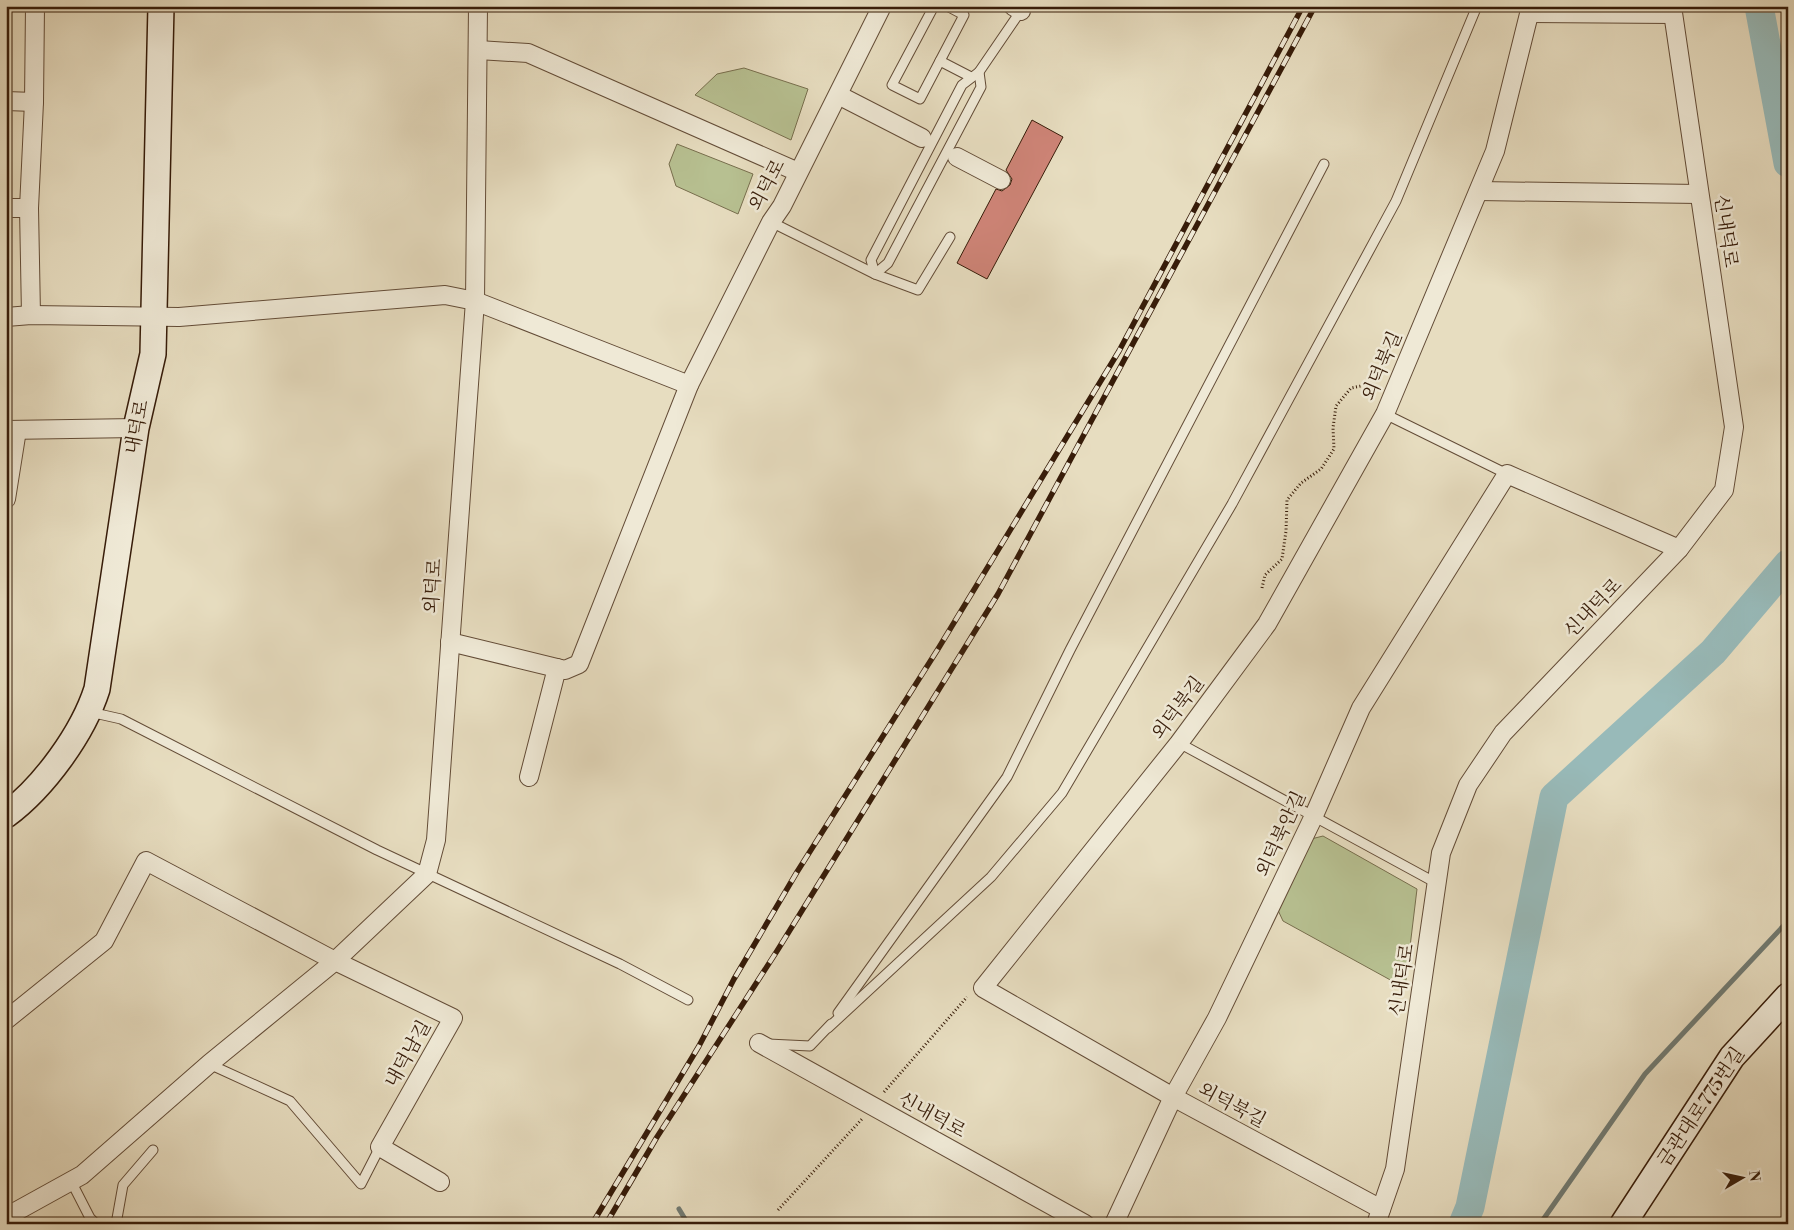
<svg xmlns="http://www.w3.org/2000/svg" width="1794" height="1230" font-family="'Libre Bodoni','Noto Serif KR',serif">
  <style>
    .green { fill: #b7c091; stroke: #776e4d }
    .lines { fill: none; stroke-linecap: round; stroke-linejoin: round }
    .stream { stroke: #717b73; stroke-width: 5 }
    .river { stroke: #98bab9; stroke-width: 29 }
    .building { fill: #ce8477; stroke: #371c09 }
    .lane-casing { stroke: #634c37; stroke-width: 11 }
    .street-casing { stroke: #634c37; stroke-width: 20 }
    .secondary-casing { stroke: #371c09; stroke-width: 28 }
    .path { stroke: #371c09; stroke-width: 3; stroke-dasharray: 1 2.5; stroke-linecap: butt }
    .lane { stroke: #efe9d6; stroke-width: 9 }
    .street { stroke: #efe9d6; stroke-width: 18 }
    .secondary { stroke: #efe9d6; stroke-width: 25 }
    .rail-casing { stroke: #371c09; stroke-width: 5.5 }
    .rail { stroke: #efe9d6; stroke-width: 4; stroke-dasharray: 11; stroke-linecap: butt }
    .labels { text-anchor: middle; dominant-baseline: central; stroke-width: 5; stroke-linejoin: round; paint-order: stroke }
    .street-label { font-size: 19px; fill: #371c09; stroke: #efe9d6 }
  </style>
  <rect width="100%" height="100%" fill="#e7ddc0"/>
  <filter id="stains"><feTurbulence type="fractalNoise" baseFrequency=".004" numOctaves="4"/><feColorMatrix values="0 0 0 0 .2 0 0 0 0 .09 0 0 0 0 .02 0 0 0 .5 -.17"/></filter>
  <radialGradient id="worn" r=".72"><stop offset=".6" stop-color="#630" stop-opacity="0"/><stop offset="1" stop-color="#630" stop-opacity=".3"/></radialGradient>
  <g class="green">
    <path d="M744,68L808,89L791,140L695,95L717,74Z"/>
    <path d="M677,144L753,174L738,214L676,186L669,164Z"/>
    <path d="M1323,836L1417,889L1405,988L1283,921L1277,908L1311,839Z"/>
  </g>
  <g class="lines">
    <g class="stream">
      <path d="M679,1209L688,1224"/>
      <path d="M1540,1224L1645,1074L1788,921"/>
    </g>
    <g class="river">
      <path d="M1759,6L1788,163"/>
      <path d="M1463,1224L1470,1207L1554,797L1713,652L1788,564"/>
    </g>
  </g>
  <path class="building" d="M1032,120L1063,137L987,279L957,263L996,189L1002,191L1010,185L1012,179L1006,170Z"/>
  <g class="lines">
    <g class="lane-casing">
      <g id="lane">
        <path d="M934,6L892,85L920,99L964,15L947,6"/>
        <path d="M940,61L971,77"/>
        <path d="M771,222L875,274L888,263L981,87L979,72"/>
        <path d="M950,237L918,290L875,274L871,260L962,85L979,72L1022,9"/>
        <path d="M1385,414L1507,474"/>
        <path d="M90,712L121,719L377,850L620,964L688,1000"/>
        <path d="M1179,743L1438,884"/>
        <path d="M838,1013L1007,777L1070,650L1324,164"/>
        <path d="M828,1028L991,877L1062,793L1232,504L1396,201L1477,6"/>
        <path d="M768,1044L810,1046L831,1024"/>
        <path d="M209,1064L290,1101L361,1184L380,1147"/>
        <path d="M71,1181L90,1218L96,1224"/>
        <path d="M116,1224L123,1185L153,1150"/>
      </g>
    </g>
    <g class="street-casing">
      <g id="street">
        <path d="M1013,6L1021,11"/>
        <path d="M1530,13L1673,14"/>
        <path d="M478,50L528,53L798,172"/>
        <path d="M846,99L922,138"/>
        <path d="M6,101L34,102"/>
        <path d="M957,157L1001,180"/>
        <path d="M1479,191L1699,194"/>
        <path d="M6,208H29"/>
        <path d="M31,315L29,208L34,102L35,6"/>
        <path d="M6,317L31,315L179,317L445,295L475,301L689,385"/>
        <path d="M6,430L136,428"/>
        <path d="M6,499L17,430"/>
        <path d="M450,642L565,670L579,664L689,385L771,222L782,206L882,6"/>
        <path d="M529,777L557,668"/>
        <path d="M6,1020L104,941L146,861L335,961L453,1018L380,1147L440,1182"/>
        <path d="M759,1043L1085,1224"/>
        <path d="M1381,1209L1173,1097L983,988L1179,743L1267,624L1385,414L1495,151L1531,6"/>
        <path d="M6,1217L82,1175L209,1064L335,961L427,874L436,840L475,301L478,6"/>
        <path d="M1114,1224L1173,1097L1217,1018L1312,820L1361,708L1507,474L1679,549"/>
        <path d="M1376,1224L1395,1169L1441,853L1468,785L1503,733L1679,549L1724,490L1734,427L1672,6"/>
      </g>
    </g>
    <g class="secondary-casing">
      <g id="secondary">
        <path d="M6,815C44,787 83,733 97,689L136,428L153,354L161,6"/>
        <path d="M1623,1224L1732,1057L1788,996"/>
      </g>
    </g>
    <g class="path">
      <path d="M1262,588L1265,575L1282,559L1286,531L1287,500L1301,483L1321,469L1334,449L1333,428L1336,406L1351,388L1371,384L1378,389"/>
      <path d="M884,1092L967,997"/>
      <path d="M778,1210L862,1119"/>
    </g>
    <use href="#lane" class="lane"/>
    <use href="#street" class="street"/>
    <use href="#secondary" class="secondary"/>
    <g class="rail-casing">
      <g id="rail">
        <path d="M592,1224L699,1046L734,979L797,872L938,649L1119,351L1303,6"/>
        <path d="M606,1224L657,1137L777,951L998,594L1315,6"/>
      </g>
    </g>
    <use href="#rail" class="rail"/>
  </g>
  <g class="labels">
    <g class="street-label">
      <text transform="translate(767 185) rotate(-62)">외덕로</text>
      <text transform="translate(1726 231) rotate(82)">신내덕로</text>
      <text transform="translate(1382 366) rotate(-67)">외덕북길</text>
      <text transform="translate(137 427) rotate(-79)">내덕로</text>
      <text transform="translate(433 586) rotate(-86)">외덕로</text>
      <text transform="translate(1593 608) rotate(-46)">신내덕로</text>
      <text transform="translate(1178 708) rotate(-53)">외덕북길</text>
      <text transform="translate(1281 834) rotate(-65)">외덕북안길</text>
      <text transform="translate(1402 980) rotate(-81)">신내덕로</text>
      <text transform="translate(408 1054) rotate(-61)">내덕남길</text>
      <text transform="translate(1232 1105) rotate(28)">외덕북길</text>
      <text transform="translate(1701 1107) rotate(-56)">금관대로775번길</text>
      <text transform="translate(932 1115) rotate(29)">신내덕로</text>
    </g>
  </g>
  <rect width="1794" height="1230" fill="none" stroke="#e7ddc0" stroke-width="25"/>
  <rect x="8" y="8" width="1779" height="1215" fill="none" stroke="#371c09" stroke-width="2.5"/>
  <rect x="12" y="12" width="1769" height="1205" fill="none" stroke="#371c09"/>
  <g transform="translate(1742 1178) rotate(81)" stroke="#efe9d6" stroke-width="4" paint-order="stroke">
  <path d="M0-4L9 19L0 12L-9 19Z" fill="#371c09"/>
  <text y="-8" font-size="14" font-weight="bold" text-anchor="middle" fill="#371c09">N</text>
  </g>
  <rect width="100%" height="100%" filter="url(#stains)"/>
  <rect width="100%" height="100%" fill="url(#worn)"/>
</svg>
